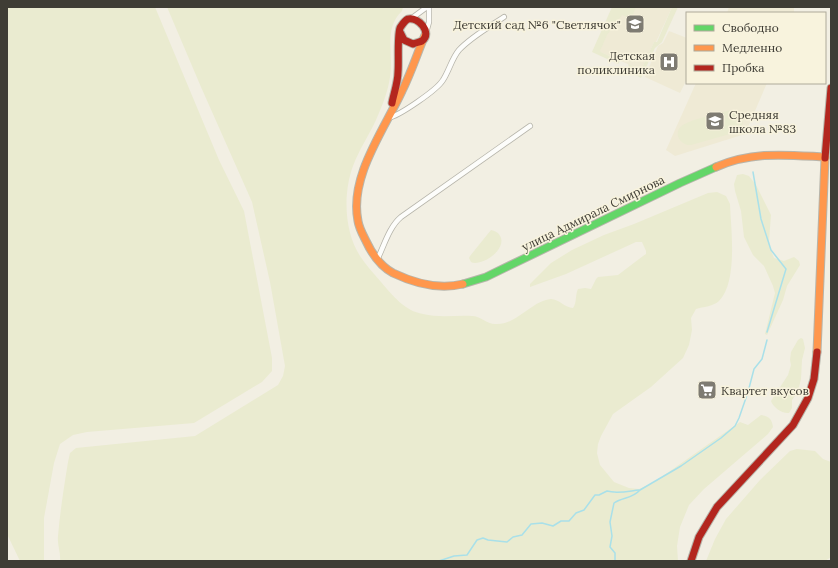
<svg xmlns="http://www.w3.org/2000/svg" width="838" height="568" font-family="Lora,serif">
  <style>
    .built { fill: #efead5 }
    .green { fill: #eaebd0 }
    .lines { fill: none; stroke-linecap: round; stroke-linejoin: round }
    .stream { stroke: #a9e0e9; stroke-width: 1.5 }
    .street-casing { stroke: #b7b5ab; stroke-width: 6 }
    .fast-casing { stroke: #b7b5ab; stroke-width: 9 }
    .slow-casing { stroke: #b7b5ab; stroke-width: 9 }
    .jam-casing { stroke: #b7b5ab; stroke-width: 9 }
    .street { stroke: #fdfdfb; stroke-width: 4.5 }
    .fast { stroke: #63d668; stroke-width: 7 }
    .slow { stroke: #ff974d; stroke-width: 7 }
    .jam { stroke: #b3261e; stroke-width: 7 }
    .labels { text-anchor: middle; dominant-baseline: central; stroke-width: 3; stroke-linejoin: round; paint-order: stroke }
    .poi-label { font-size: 12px; fill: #3f3d35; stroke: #f8f3dd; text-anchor: end }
    .street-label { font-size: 12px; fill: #3f3d35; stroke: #f8f3dd }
  </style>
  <rect width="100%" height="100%" fill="#f2efe3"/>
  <g class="built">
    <path d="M614,7H672L656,42H654L641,70L594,49Z"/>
    <path d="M729,7H794V13H727Z"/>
    <path d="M669,31L687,38V79L680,93L645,77L658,46L663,43Z"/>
    <path d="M696,83H767L745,134L675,156L666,150Z"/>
  </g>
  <g class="green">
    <path d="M7,7H155L219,160L244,211L272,358V371L262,382L194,423L87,432L73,435L60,444L54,463L44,518V561H20L7,534Z"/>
    <path d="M167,7H403L402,11C383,29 394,54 390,77C388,92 382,106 376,120C369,135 359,150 353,166C343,193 344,231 360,256C366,265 374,274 381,282C393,296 405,311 423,314C439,318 456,315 472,316C481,316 487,325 497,324C518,324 531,301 551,299C559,299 565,308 573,308C577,303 575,295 578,289L585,288L591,289L596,279L598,277L618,275L643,256L646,254V251L642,242H636L566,274L530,287V284L551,263L572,250L604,235L634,224L708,193L717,192L726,196L730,204C731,229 738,282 719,301C714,306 703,307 696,309L691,318L692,330L689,345L683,358L651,387L613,414L601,436L598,444L597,453L600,465L614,482L629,488L639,489L653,483L740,422L748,425L761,415C769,416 772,419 773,427L768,434L704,489L689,505L680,527L677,546L678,561H60C61,553 57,545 58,536C60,512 64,487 68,462L70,453L76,448L195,436L278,385L283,376L285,366L270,282L252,202L201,87Z"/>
    <path d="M612,7H636L631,19L622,15L607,35L600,51L601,52L620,61L618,64L592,52Z"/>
    <path d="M672,7H678L662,42L655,48L642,76L641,78C635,75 630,71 628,64L641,70L654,42H657Z"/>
    <path d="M731,110L738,112L743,119L742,127L737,132L691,145C680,146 672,132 683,125C692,119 720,113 731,110Z"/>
    <path d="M743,174L749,176L756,185L771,215L769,241L770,248L774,258L784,261L794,257L799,261L800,265L787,286L783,300L767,335L765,334L775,293L773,286L764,266L753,255L744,237L741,211L735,191L734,184L737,175Z"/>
    <path d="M491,230C496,231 499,233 501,238C505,252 479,267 471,262L469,258L470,256Z"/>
    <path d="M801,338L803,339L805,348L802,360L801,379L798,391L792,400V408L789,413C782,414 773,407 771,401L788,375L791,365L790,360L791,352L798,340Z"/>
    <path d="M797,449L815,451L823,459L831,462V557L825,561H706L715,539L726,519L760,480L790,451Z"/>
  </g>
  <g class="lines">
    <g class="stream">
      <path d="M753,172L761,219L771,250L786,269L767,332"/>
      <path d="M411,561H415"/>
      <path d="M439,561L454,556L467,555L477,540L483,538L488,540L507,542L513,537L522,535L531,524L542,523L553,526L561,521H569L576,513L584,510L595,495H599L607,491C617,494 629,491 639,490"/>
      <path d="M615,561V553L610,547L612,536L610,522L614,503C623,497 632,499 640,490L681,466L721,438L735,426L739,418L748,392L754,369L762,359L767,340"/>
    </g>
    <g class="street-casing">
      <g id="street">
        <path d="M412,18L427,7"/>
        <path d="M426,33L429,22V7"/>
        <path d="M388,118C399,116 437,90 443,80C449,71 452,58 459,50C471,37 489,27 504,17"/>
        <path d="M377,260C384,246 389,227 401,217L530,126"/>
      </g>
    </g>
    <g class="fast-casing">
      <path id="fast" d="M463,284L486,277L680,183L716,167"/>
    </g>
    <g class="slow-casing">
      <g id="slow">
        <path d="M425,35C417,54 411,73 402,91C384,130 349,177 358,221C359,228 363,235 366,241C372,254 380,266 393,273C416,284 439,290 463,284"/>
        <path d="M716,167C753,151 786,155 825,157"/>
        <path d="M817,352L825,158"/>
      </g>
    </g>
    <g class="jam-casing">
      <g id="jam">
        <path d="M392,103C394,93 398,82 398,72C399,62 397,37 400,28C402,25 404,21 408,19C418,16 433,33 422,41C420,42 415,43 413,44L404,40L400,32"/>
        <path d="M825,158L831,88"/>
        <path d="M691,561L699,537L717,507L793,425L808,398L814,379L817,352"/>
      </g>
    </g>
    <use href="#street" class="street"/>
    <use href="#fast" class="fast"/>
    <use href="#slow" class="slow"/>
    <use href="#jam" class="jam"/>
  </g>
  <defs>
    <g id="school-square" transform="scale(1)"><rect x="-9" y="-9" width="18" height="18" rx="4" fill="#7e7b72" stroke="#f8f3dd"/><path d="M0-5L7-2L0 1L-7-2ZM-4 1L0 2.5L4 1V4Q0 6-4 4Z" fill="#fff"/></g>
    <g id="hospital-square" transform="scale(1)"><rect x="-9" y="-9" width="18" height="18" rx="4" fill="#7e7b72" stroke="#f8f3dd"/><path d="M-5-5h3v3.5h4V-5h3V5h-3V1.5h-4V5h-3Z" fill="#fff"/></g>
    <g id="supermarket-square" transform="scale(1)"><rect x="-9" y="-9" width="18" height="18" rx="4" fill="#7e7b72" stroke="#f8f3dd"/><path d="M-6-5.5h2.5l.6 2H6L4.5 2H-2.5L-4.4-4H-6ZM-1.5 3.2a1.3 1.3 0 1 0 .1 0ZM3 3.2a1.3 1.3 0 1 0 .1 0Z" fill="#fff"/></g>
  </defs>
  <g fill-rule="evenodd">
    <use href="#school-square" x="635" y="24"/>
    <use href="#hospital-square" x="669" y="62"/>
    <use href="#school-square" x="715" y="121"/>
    <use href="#supermarket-square" x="707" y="390"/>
  </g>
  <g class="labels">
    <g class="poi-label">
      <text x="621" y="24">Детский сад №6 "Светлячок"</text>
      <text x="655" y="55">Детская<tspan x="655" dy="14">поликлиника</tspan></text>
      <text x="729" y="114" text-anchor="start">Средняя<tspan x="729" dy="14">школа №83</tspan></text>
      <text x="721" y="390" text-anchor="start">Квартет вкусов</text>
    </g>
    <g class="street-label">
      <text transform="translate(593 213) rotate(-26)">улица Адмирала Смирнова</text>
    </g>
  </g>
  <rect width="838" height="568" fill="none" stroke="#3f3d35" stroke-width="16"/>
  <rect x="686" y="12" width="140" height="72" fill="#f8f3dd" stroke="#aeaa9a"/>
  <rect x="694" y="25" width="20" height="6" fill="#63d668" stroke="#aeaa9a"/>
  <text x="722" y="32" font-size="12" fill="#3f3d35">Свободно</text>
  <rect x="694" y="45" width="20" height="6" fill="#ff974d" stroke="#aeaa9a"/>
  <text x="722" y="52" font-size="12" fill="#3f3d35">Медленно</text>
  <rect x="694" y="65" width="20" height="6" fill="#b3261e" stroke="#aeaa9a"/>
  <text x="722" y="72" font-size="12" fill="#3f3d35">Пробка</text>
</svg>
